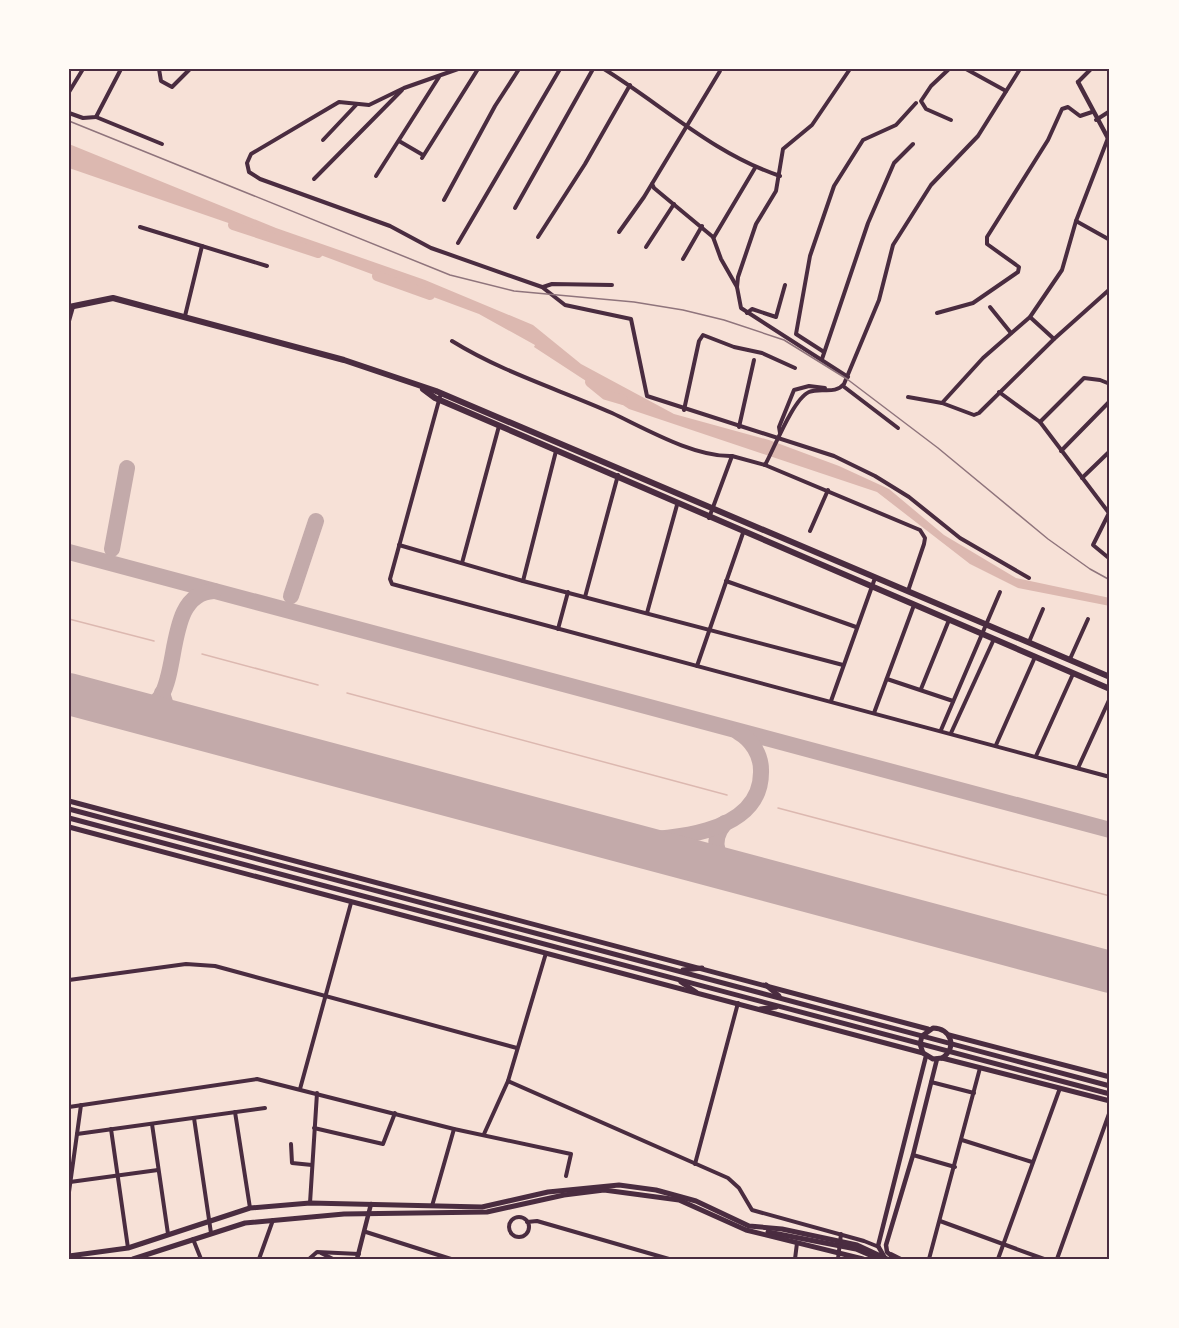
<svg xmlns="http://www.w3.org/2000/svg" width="1179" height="1328" font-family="Karla,sans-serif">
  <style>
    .water { fill: #dcb8b0 }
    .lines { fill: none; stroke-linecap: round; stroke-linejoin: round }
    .stream { stroke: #dcb8b0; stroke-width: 1.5 }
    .river { stroke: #dcb8b0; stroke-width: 10 }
    .taxiway { stroke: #c3aaaa; stroke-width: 16 }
    .runway { stroke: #c3aaaa; stroke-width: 42 }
    .minor { stroke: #4a2c40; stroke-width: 4 }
    .tertiary { stroke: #4a2c40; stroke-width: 4.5 }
    .secondary { stroke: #4a2c40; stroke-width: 5 }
    .primary { stroke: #4a2c40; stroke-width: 5 }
    .trunk { stroke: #4a2c40; stroke-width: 6 }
    .rail { stroke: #8f747c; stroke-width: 1.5 }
    .neatline { fill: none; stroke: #4a2c40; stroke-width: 2 }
  </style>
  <rect width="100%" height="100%" fill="#f7e1d7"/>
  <path class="water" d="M69,144L276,228L425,280L533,325L581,364L674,414L769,440L839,466L889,489L944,535L1016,578L1110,598V606L1018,588L970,564L877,492L629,409L534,347L535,345L479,314L307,250L69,168Z"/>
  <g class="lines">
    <g class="stream">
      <path d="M69,619L154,641"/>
      <path d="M202,654L318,685"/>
      <path d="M347,693L727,795"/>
      <path d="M778,808L1110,896"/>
    </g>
    <g class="river">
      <path d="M233,225L318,253"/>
      <path d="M377,276L430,295"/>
      <path d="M590,382L606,395L623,400"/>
    </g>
    <g class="taxiway">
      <path d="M112,549L127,468"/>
      <path d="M69,552L1110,830"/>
      <path d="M291,596L316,521"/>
      <path d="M162,693L171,721"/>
      <path d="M139,713C147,709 156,704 161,696C179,666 168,593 214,591"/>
      <path d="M725,823C708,843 718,864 741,873"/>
      <path d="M618,840C663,840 763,837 761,770C761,755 752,740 738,732"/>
    </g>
    <path class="runway" d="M69,694L1110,972"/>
    <g class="minor">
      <path d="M159,69L161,81L172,87L190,69"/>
      <path d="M458,69L404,88L369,105L339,102L251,154L247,163L249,172L260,179L390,226L431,248L542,287L565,305L631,319L647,396L834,456L875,476L909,497L960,538L1029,578"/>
      <path d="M604,69C662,105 714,154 780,176"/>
      <path d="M949,69L931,86L921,101L926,109L951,120"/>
      <path d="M966,69L1006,91"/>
      <path d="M1078,82L1091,69"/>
      <path d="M69,92L83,69"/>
      <path d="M69,113L83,118L96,117L121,69"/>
      <path d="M96,117L162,144"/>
      <path d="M1096,120L1110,111"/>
      <path d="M323,140L357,104"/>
      <path d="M399,141L423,155"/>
      <path d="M422,158L478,69"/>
      <path d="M376,176L439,77"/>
      <path d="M314,179L402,90"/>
      <path d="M652,184L654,188L713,237"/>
      <path d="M444,200L495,106L519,69"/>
      <path d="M515,208L593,69"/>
      <path d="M1076,221L1110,240"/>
      <path d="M140,227L267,266"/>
      <path d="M619,232L644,197L720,71"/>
      <path d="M538,237L585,164L630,85"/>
      <path d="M713,237L721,259L737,287"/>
      <path d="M714,237L755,168"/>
      <path d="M458,243L560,69"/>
      <path d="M646,247L674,204"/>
      <path d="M683,259L702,226"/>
      <path d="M543,287L552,284L612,285"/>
      <path d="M990,307L1011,333"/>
      <path d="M747,313L752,309L776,317L785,285"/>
      <path d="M937,313L973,303L1018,272L1019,267L987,244V237L1048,140L1062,109L1068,107L1080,116L1092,112"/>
      <path d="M185,316L202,246"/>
      <path d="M1030,317L1054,339"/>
      <path d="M69,321L73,307"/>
      <path d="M452,341C502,372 558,389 612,413C646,429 694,457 732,456"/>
      <path d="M824,352L796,334L810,256L834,186L863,140L896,125L916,103"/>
      <path d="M822,359L868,223L894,163L913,144"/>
      <path d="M848,377L741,308L737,287L738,277L756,224L776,191L783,149L812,125L850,69"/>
      <path d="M843,386L898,428"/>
      <path d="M999,392L1040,422L1109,513"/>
      <path d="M441,393L390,579L392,584L1110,777"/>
      <path d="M908,397L942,403L974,415L979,413L1054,339L1110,289"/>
      <path d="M942,403L983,358L1030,317L1062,270L1076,221L1108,138"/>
      <path d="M684,410L699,341L703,335L734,347L762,353L795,368"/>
      <path d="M1040,422L1084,378L1100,380L1110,384"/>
      <path d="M739,427L754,360"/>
      <path d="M780,433L779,427L794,390L809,386L825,388"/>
      <path d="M1061,451L1110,401"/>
      <path d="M765,465L920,530L925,538L924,544L908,591"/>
      <path d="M1082,478L1110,451"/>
      <path d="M1109,513L1093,545L1110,559"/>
      <path d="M709,518L732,456L765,465C774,449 793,399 809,392C821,387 835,395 844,384L879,300L893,245L931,185L978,136L1020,69"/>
      <path d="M810,531L828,490"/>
      <path d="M399,545L523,581L843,665"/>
      <path d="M462,563L499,426"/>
      <path d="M523,581L556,451"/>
      <path d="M726,581L856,627"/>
      <path d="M585,597L618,475"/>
      <path d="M647,613L677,505"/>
      <path d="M558,629L568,592"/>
      <path d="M1029,642L1043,609"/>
      <path d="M1070,659L1088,619"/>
      <path d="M697,666L743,533"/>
      <path d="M887,679L953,701"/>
      <path d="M921,689L949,620"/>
      <path d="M831,701L875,578"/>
      <path d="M874,713L914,605"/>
      <path d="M941,730L1000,592"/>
      <path d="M951,733L994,639"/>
      <path d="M996,745L1035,657"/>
      <path d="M1036,756L1073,674"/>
      <path d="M1078,768L1110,698"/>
      <path d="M69,980L186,964L215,966L517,1048"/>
      <path d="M508,1081L728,1178L739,1188L752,1210L864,1241L879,1247"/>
      <path d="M931,1082L974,1093"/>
      <path d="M300,1089L351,903"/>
      <path d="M69,1107L257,1079L454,1129L571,1154L566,1176"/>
      <path d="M235,1112L250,1208"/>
      <path d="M194,1118L211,1233"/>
      <path d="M152,1124L168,1234"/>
      <path d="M314,1128L383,1144L395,1113"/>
      <path d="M111,1129L128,1248"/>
      <path d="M77,1134L265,1108"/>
      <path d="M484,1134L508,1081L546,953"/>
      <path d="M962,1140L1032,1162"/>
      <path d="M291,1144L292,1163L312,1165"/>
      <path d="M913,1155L955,1167"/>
      <path d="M695,1164L738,1003"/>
      <path d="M70,1182L158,1170"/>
      <path d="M69,1192L81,1105"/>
      <path d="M310,1203L317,1093"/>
      <path d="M432,1206L454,1129"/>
      <circle cx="519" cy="1227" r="10"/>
      <path d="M940,1221L1044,1259"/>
      <path d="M527,1222L537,1221L669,1259"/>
      <path d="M366,1232L451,1259"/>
      <path d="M193,1239L201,1259"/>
      <path d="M321,1253L333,1259"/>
      <path d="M891,1254L901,1259"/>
      <path d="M259,1259L273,1220"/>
      <path d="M309,1259L317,1252L359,1254"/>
      <path d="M795,1259L797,1243"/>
      <path d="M838,1259L841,1234"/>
      <path d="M929,1259L980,1068"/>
      <path d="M998,1259L1060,1088"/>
      <path d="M1057,1259L1110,1111"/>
    </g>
    <g class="tertiary">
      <path d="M1078,82L1110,142"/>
      <path d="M885,1258L878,1246L926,1056"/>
      <path d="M357,1259L371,1204"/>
      <path d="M895,1259L887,1252L886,1245L913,1155L937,1059"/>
    </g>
    <g class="secondary">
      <path d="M69,801L928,1029"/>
      <path d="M69,827L923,1053L933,1059L942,1058L1110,1101"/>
      <path d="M949,1035L1110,1077"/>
      <path d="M923,1053L920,1044L922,1036L933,1028C951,1028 958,1048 942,1058"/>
      <path d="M768,1232L856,1249L879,1259"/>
      <path d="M69,1256L128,1248L250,1208L310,1203L482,1207L548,1192L619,1185L656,1190L696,1201L749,1226L782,1229L857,1245L887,1259"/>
      <path d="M133,1259L245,1223L344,1214L487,1212L564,1195L604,1190L679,1200L746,1230L863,1259"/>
    </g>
    <g class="primary">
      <path d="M69,809L1110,1086"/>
      <path d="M69,818L1110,1094"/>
      <path d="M683,970L702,968"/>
      <path d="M681,982L696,992"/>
      <path d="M766,985L779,996"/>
      <path d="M760,1009L776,1007"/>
    </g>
    <g class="trunk">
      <path d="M69,307L113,298L344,360L436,391L1110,677"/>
      <path d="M423,389L435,398L1110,689"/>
    </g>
    <path class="rail" d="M69,121L450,275L514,291L634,302L683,310L724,320L784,340L847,379L938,448L1048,539L1090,569L1110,580"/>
  </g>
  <rect width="1179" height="1328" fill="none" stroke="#fffaf5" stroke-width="141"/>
  <rect x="70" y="70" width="1038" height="1188" class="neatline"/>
</svg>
